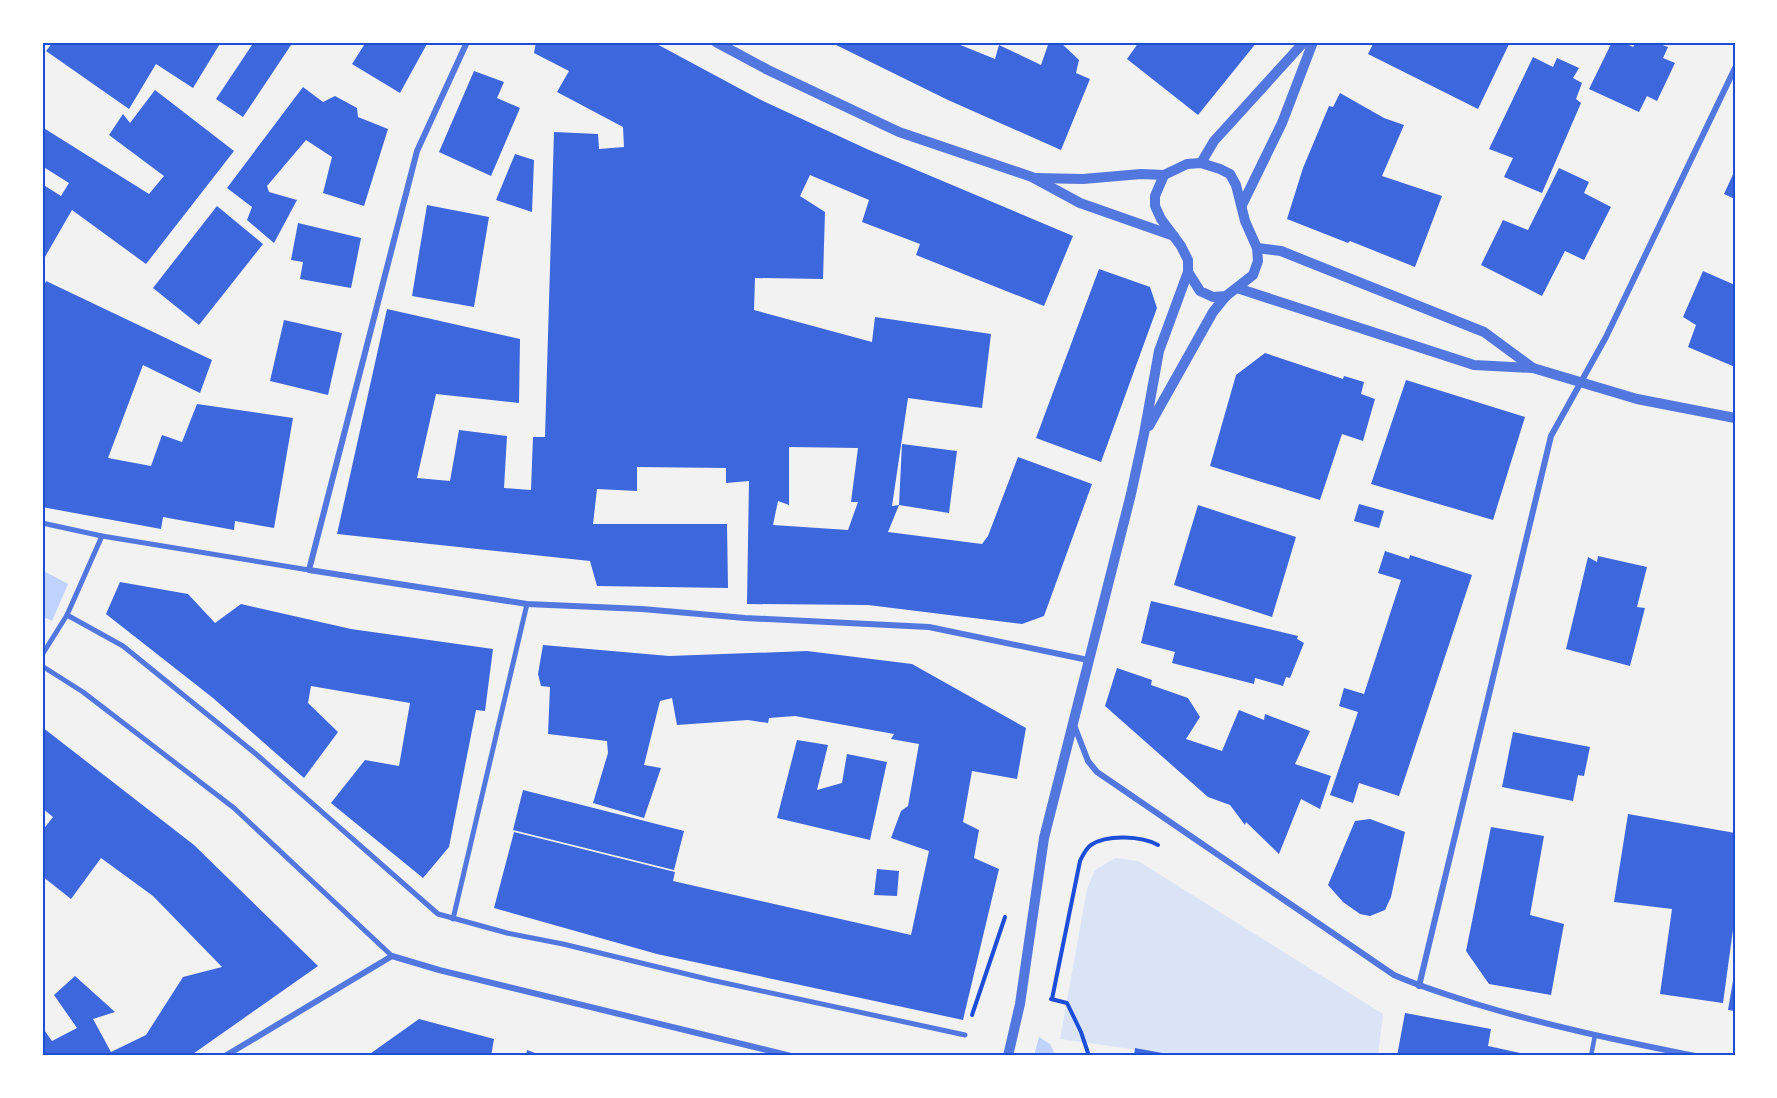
<svg xmlns="http://www.w3.org/2000/svg" width="1777" height="1098" font-family="Quicksand,sans-serif">
  <style>
    .green { fill: #dbe4f7 }
    .water { fill: #bfd3fe }
    .building { fill: #3d67dc; fill-rule: evenodd }
    .lines { fill: none; stroke-linecap: round; stroke-linejoin: round }
    .path { stroke: #1d4ed8; stroke-width: 4 }
    .service { stroke: #5277de; stroke-width: 4.5 }
    .pedestrian { stroke: #5277de; stroke-width: 5 }
    .minor { stroke: #5277de; stroke-width: 6 }
    .tertiary { stroke: #5277de; stroke-width: 10 }
    .neatline { fill: none; stroke: #1d4ed8; stroke-width: 2 }
  </style>
  <rect width="100%" height="100%" fill="#f2f2f2"/>
  <path class="green" d="M1115,858L1138,861L1383,1014L1378,1056H1180L1060,1039L1087,889L1095,870Z"/>
  <g class="water">
    <path d="M42,570L68,584L52,621L42,616Z"/>
    <path d="M1039,1037L1050,1044L1056,1056H1034Z"/>
  </g>
  <g class="building">
    <path d="M53,42L169,43L221,42L193,88L156,64L129,109L46,51Z"/>
    <path d="M254,42H293L243,117L216,99Z"/>
    <path d="M366,42H428L400,93L352,64Z"/>
    <path d="M536,42H653L759,99L869,150L1073,236L1044,306L916,255L920,244L862,222L869,200L810,175L800,196L825,212L823,279L755,278L754,310L872,342L875,317L991,334L982,408L908,398L892,506L899,505L902,444L957,451L949,513L899,505L888,532L982,544L988,536L1018,457L1092,484L1044,616L1022,624L868,605L747,604L749,481L726,483V468L637,467V491L597,489L593,524H727L728,588L597,586L590,561L337,534L387,309L520,339L519,403L436,394L417,478L450,481L459,430L507,436L504,488L531,490L533,437H545L554,132L598,134L599,149L624,147L623,127L557,92L569,71L534,53ZM789,447L858,448L851,502H858L848,530L773,525L778,501L789,505Z"/>
    <path d="M830,42H953L995,59L999,45L1041,65L1049,42H1060L1079,60L1076,73L1090,79L1061,150L948,100Z"/>
    <path d="M1139,42H1257L1198,115L1127,59Z"/>
    <path d="M1374,42H1510L1478,109L1368,54Z"/>
    <path d="M1612,42H1623L1633,47L1636,42H1654L1668,47L1663,58L1675,63L1657,101L1647,96L1639,112L1589,89Z"/>
    <path d="M1533,57L1553,67L1557,58L1579,68L1573,78L1582,83L1576,99L1581,103L1542,193L1504,177L1513,158L1489,149Z"/>
    <path d="M474,71L504,82L497,98L520,108L491,176L439,152Z"/>
    <path d="M303,87L323,102L335,96L357,108L358,117L388,129L364,206L323,193L332,157L306,140L267,186L269,192L297,200L274,243L247,220L252,207L227,188Z"/>
    <path d="M155,90L234,151L146,264L72,210L42,262V184L61,196L69,183L42,166V127L149,194L164,176L109,135L123,114L130,123Z"/>
    <path d="M1340,93L1384,118L1404,125L1382,176L1442,196L1415,267L1350,241L1348,243L1287,219L1303,168L1329,106L1333,107Z"/>
    <path d="M515,154L534,160L532,212L496,200Z"/>
    <path d="M1559,168L1589,182L1584,193L1611,207L1584,260L1565,251L1542,296L1481,265L1503,220L1528,230Z"/>
    <path d="M1735,170V199L1724,194Z"/>
    <path d="M427,205L489,217L474,307L412,296Z"/>
    <path d="M217,206L263,244L199,325L153,288Z"/>
    <path d="M298,223L361,238L351,288L300,279L303,262L291,260Z"/>
    <path d="M1099,269L1150,287L1157,308L1101,462L1036,438Z"/>
    <path d="M1703,271L1735,285V367L1688,347L1696,325L1683,317Z"/>
    <path d="M46,281L212,360L200,393L143,365L108,458L151,466L162,435L182,442L197,404L293,418L274,528L235,521L234,530L163,517L161,529L42,507V292Z"/>
    <path d="M284,320L342,333L328,395L270,381Z"/>
    <path d="M1265,353L1343,379L1344,376L1364,382L1361,394L1375,399L1363,441L1342,434L1320,500L1210,466L1236,375Z"/>
    <path d="M1406,380L1525,417L1493,520L1371,484Z"/>
    <path d="M1359,504L1384,511L1379,528L1354,521Z"/>
    <path d="M1198,505L1296,537L1272,617L1174,585Z"/>
    <path d="M1385,551L1409,559L1410,555L1472,575L1399,796L1359,783L1353,803L1330,795L1358,712L1339,706L1344,688L1364,694L1401,580L1378,573Z"/>
    <path d="M1598,556L1647,567L1637,607L1645,608L1630,666L1566,649L1588,557L1597,562Z"/>
    <path d="M120,582L188,594L215,623L241,604L351,629L493,649L485,711L476,710L449,847L423,878L331,803L365,760L399,766L410,703L311,686L308,703L338,732L304,778L213,698L106,614Z"/>
    <path d="M1151,601L1298,636L1297,639L1304,643L1290,678L1286,677L1283,686L1255,678L1254,684L1172,663L1175,652L1141,643Z"/>
    <path d="M543,645L669,656L807,651L912,664L1026,728L1017,779L972,771L963,822L979,830L974,858L999,869L963,1020L657,954L494,908L514,832L675,872L673,881L911,935L929,851L891,838L901,811L908,806L919,744L891,739L894,734L795,716L769,718L768,723L748,720L677,725L672,698L660,701L644,765L661,768L644,818L593,803L608,753L607,741L548,734L550,687L541,686L538,674Z"/>
    <path d="M1117,668L1152,680L1151,685L1188,698L1200,717L1186,739L1222,751L1239,710L1264,720L1265,714L1310,731L1295,764L1331,776L1320,809L1301,799L1279,854L1246,822L1245,825L1230,805L1208,797L1105,706Z"/>
    <path d="M42,727L194,845L318,966L190,1056H42V1027L52,1041L77,1028L54,995L75,976L115,1012L93,1019L111,1052L146,1035L183,977L222,967L153,896L101,858L71,899L42,876V831L53,817L42,808Z"/>
    <path d="M1513,732L1590,747L1584,776L1578,775L1573,801L1502,787Z"/>
    <path d="M797,740L828,745L817,790L842,783L847,754L887,762L870,840L777,818Z"/>
    <path d="M523,790L684,831L674,870L513,830Z"/>
    <path d="M1628,814L1735,833V915L1723,1003L1660,994L1672,909L1614,902Z"/>
    <path d="M1370,819L1405,832L1391,897L1385,910L1370,916L1360,914L1343,902L1328,885L1355,821Z"/>
    <path d="M1491,827L1544,836L1530,915L1564,924L1551,995L1489,984L1466,951Z"/>
    <path d="M877,869L899,871L897,896L874,895Z"/>
    <path d="M1734,975H1735V1011L1728,1010Z"/>
    <path d="M1405,1013L1491,1029L1488,1046L1534,1056H1397Z"/>
    <path d="M419,1019L494,1039L491,1056H367Z"/>
    <path d="M1135,1048L1173,1055V1056H1134Z"/>
    <path d="M527,1050L543,1056H526Z"/>
  </g>
  <g class="lines">
    <g class="path">
      <path d="M1051,999L1067,1003L1081,1032L1089,1056"/>
      <path d="M1052,999L1080,861C1083,855 1086,848 1091,845C1107,834 1142,836 1158,845"/>
      <path d="M972,1015L1005,917"/>
    </g>
    <path class="service" d="M1591,1056L1595,1035"/>
    <g class="pedestrian">
      <path d="M42,523L102,536L309,570"/>
      <path d="M102,536L67,615L123,646L256,754L438,914L507,933L563,944L711,980L965,1035"/>
      <path d="M42,655L67,615"/>
      <path d="M42,666L83,692L234,808L392,956"/>
      <path d="M453,919L527,604"/>
    </g>
    <g class="minor">
      <path d="M467,42L417,151L309,570L527,604L642,609L745,618L929,627L1088,660"/>
      <path d="M1074,725L1088,761L1097,772L1394,975C1421,987 1448,995 1476,1004C1548,1026 1621,1041 1695,1056"/>
      <path d="M1419,986L1551,436L1606,337L1735,68"/>
      <path d="M225,1056L392,956L439,970L791,1056"/>
    </g>
    <g class="tertiary">
      <path d="M716,42L768,70L899,132L1032,177L1080,203L1174,236"/>
      <path d="M1201,163L1220,169L1230,174L1236,185L1245,221L1257,248L1258,261L1253,275L1226,296L1213,297L1200,291L1188,272V260L1181,246L1161,219L1155,206V196L1164,175L1187,164Z"/>
      <path d="M1201,163L1214,141L1304,42"/>
      <path d="M1035,178L1083,179L1141,174L1164,175"/>
      <path d="M1242,205L1282,123L1313,42"/>
      <path d="M1257,248L1281,251L1484,332L1533,368"/>
      <path d="M1237,288L1474,365L1533,368L1637,399L1735,418"/>
      <path d="M1149,426L1213,312L1226,296"/>
      <path d="M1008,1056L1020,1004L1044,838L1131,494L1144,434L1159,351L1188,272"/>
    </g>
  </g>
  <rect width="1777" height="1098" fill="none" stroke="#ffffff" stroke-width="87"/>
  <rect x="44" y="44" width="1690" height="1010" class="neatline"/>
</svg>
